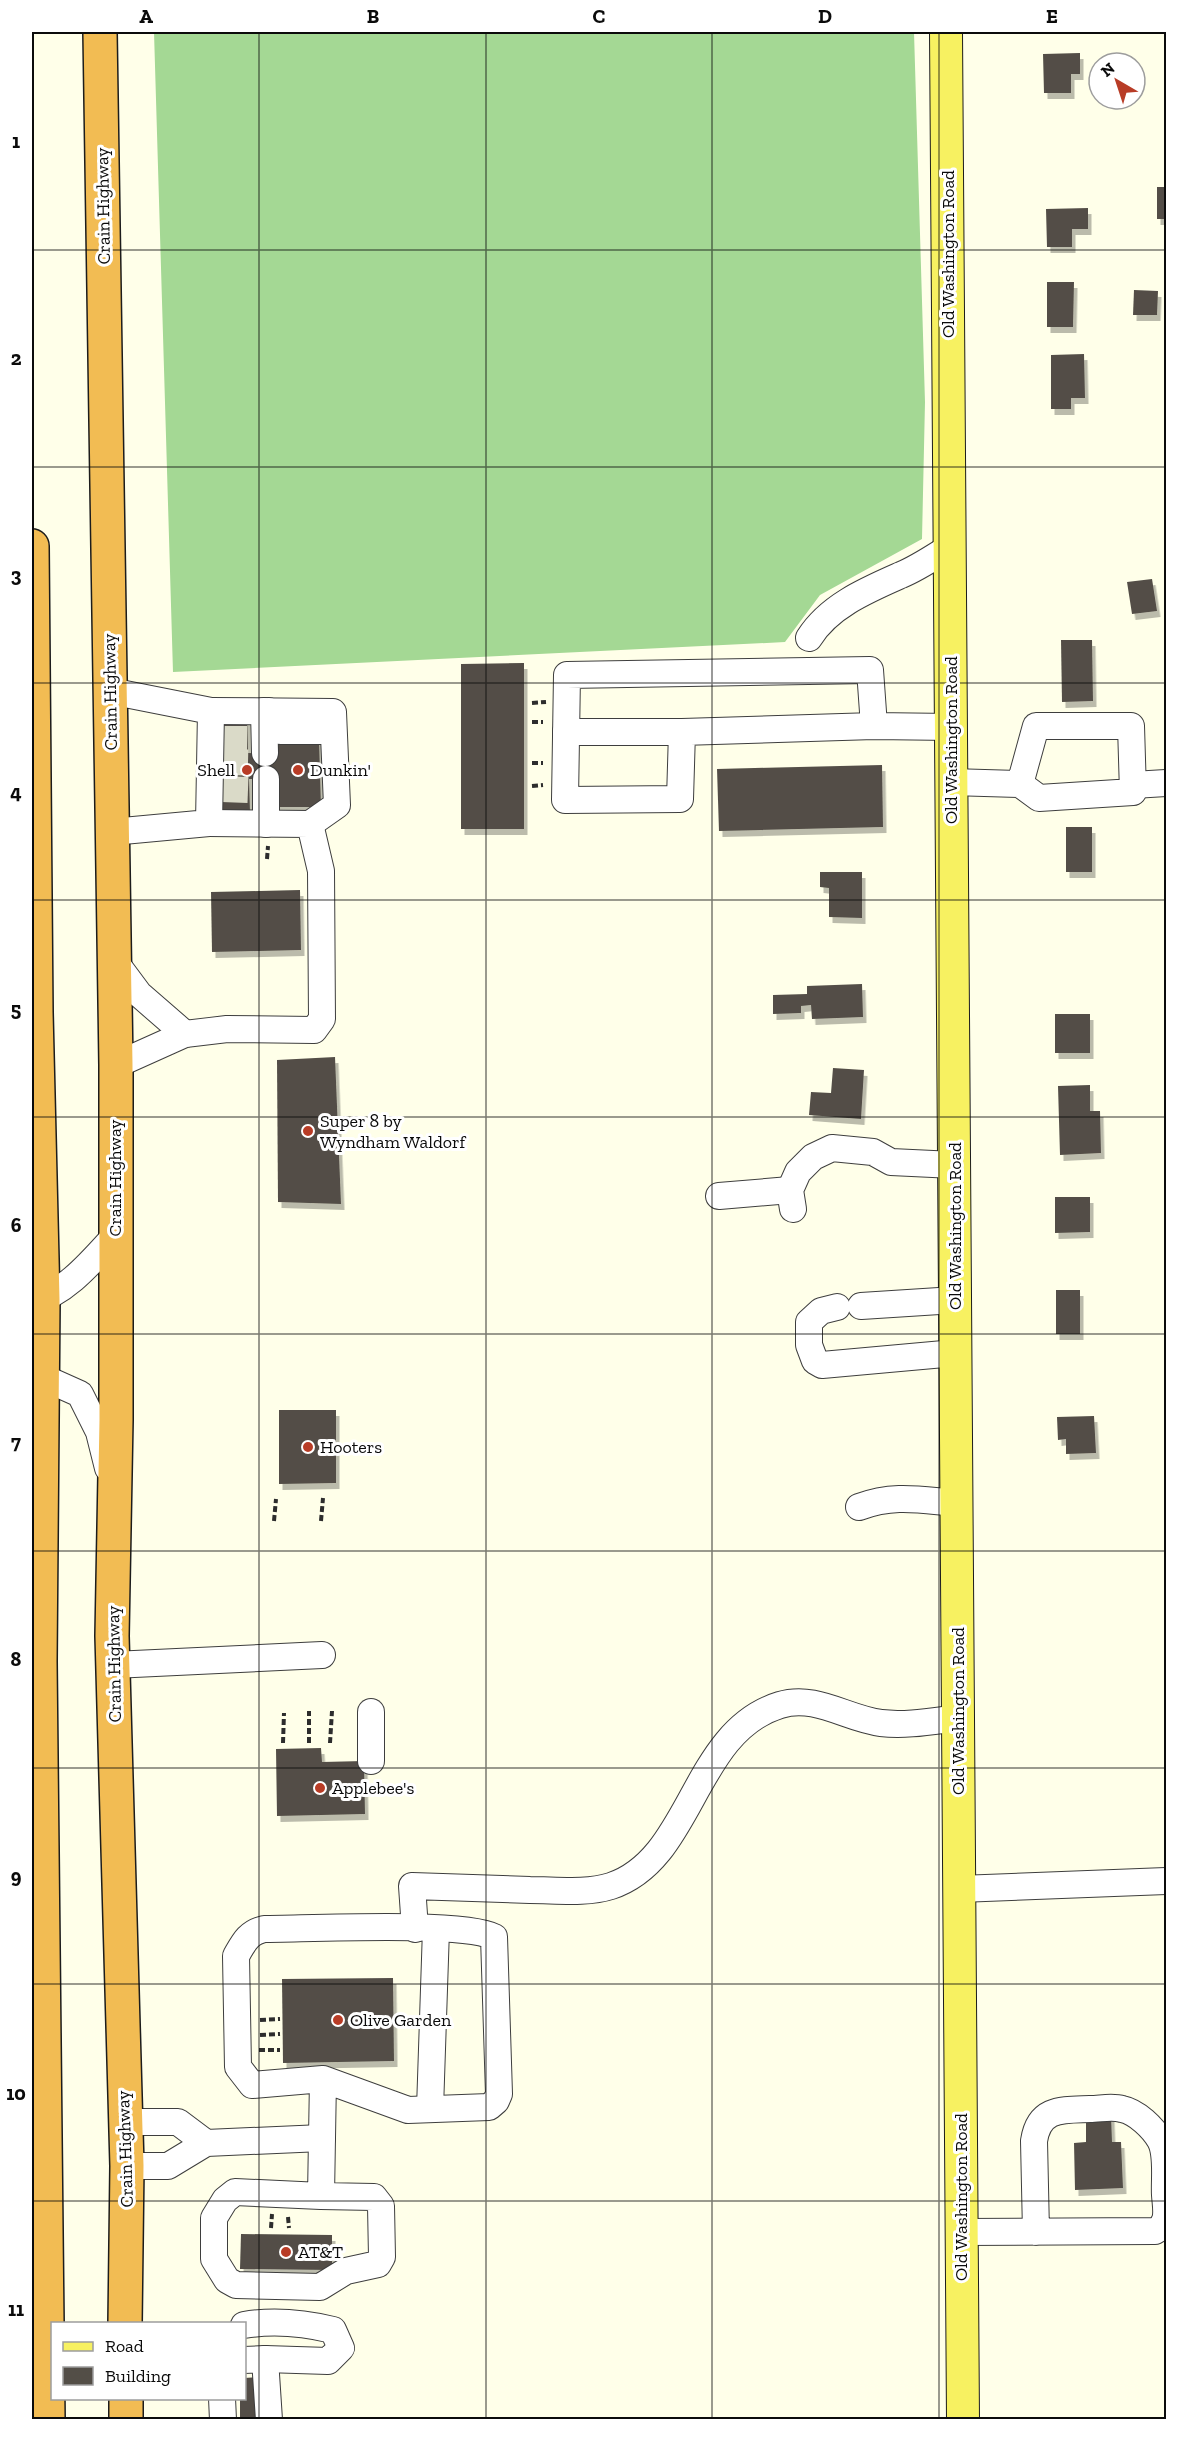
<svg xmlns="http://www.w3.org/2000/svg" width="1198" height="2451" font-family="'Zilla Slab',serif">
  <style>
    .forest { fill: #a4d894 }
    .building { fill: #534e47; filter: url(#shadow) }
    .lines { fill: none; stroke-linecap: round; stroke-linejoin: round }
    .minor-tunnel { stroke: #dadac8; stroke-width: 26; stroke-dasharray: 26 13; stroke-linecap: butt }
    .minor-casing { stroke: #3e3e3e; stroke-width: 28 }
    .major-casing { stroke: #1c1c1c; stroke-width: 34 }
    .highway-casing { stroke: #1c1c1c; stroke-width: 36 }
    .path { stroke: #2d2d2d; stroke-width: 4; stroke-dasharray: 6 3; stroke-linecap: butt }
    .minor { stroke: #fff; stroke-width: 26 }
    .major { stroke: #f7f161; stroke-width: 32 }
    .highway { stroke: #f2bc53; stroke-width: 33 }
    .grid { fill: none; stroke: #0b0b0b; stroke-width: 1.5; stroke-opacity: 0.55 }
    .poi-dot { fill: #b83c26; stroke: #fff; stroke-width: 2 }
    .labels { text-anchor: middle; dominant-baseline: central; stroke-width: 6; stroke-linejoin: round; paint-order: stroke }
    .street-label { font-size: 18px; fill: #0b0b0b; stroke: #fff }
    .poi-label { font-size: 18px; fill: #0b0b0b; stroke: #fff; text-anchor: start }
    .neatline { fill: none; stroke: #0b0b0b; stroke-width: 2 }
    .grid-label { font-size: 20px; text-anchor: middle; font-weight: bold; fill: #0b0b0b }
  </style>
  <defs>
    <filter id="shadow"><feDropShadow dx="3.5" dy="6" stdDeviation="0" flood-color="#0004"/></filter>
  </defs>
  <rect width="100%" height="100%" fill="#ffffe9"/>
  <path class="forest" d="M154,32H914L925,402L922,539L820,595L785,642L173,672Z"/>
  <g class="building">
    <path d="M1080,53V74H1071V93H1044L1043,54Z"/>
    <rect x="1157" y="187" width="9" height="32"/>
    <path d="M1088,208V229H1072V247H1047L1046,209Z"/>
    <path d="M1047,282H1074L1073,327H1047Z"/>
    <path d="M1134,290L1158,291L1157,315H1133Z"/>
    <path d="M1084,354L1085,398H1071V409H1051V355Z"/>
    <path d="M1152,579L1157,611L1132,614L1127,582Z"/>
    <path d="M1061,640H1092L1093,701L1062,702Z"/>
    <path d="M524,663V829H461V664Z"/>
    <path d="M221,714H247L248,753L271,754V737L319,738L321,807H272L271,779H249L250,812H223Z"/>
    <path d="M882,765L883,827L719,831L717,769Z"/>
    <rect x="1066" y="827" width="26" height="45"/>
    <path d="M820,872H862V918L829,917V888L820,887Z"/>
    <path d="M300,890L301,950L212,952L211,892Z"/>
    <path d="M862,984L863,1017L812,1019L811,1005L801,1006V1013L773,1014V995L807,994V986Z"/>
    <rect x="1055" y="1014" width="35" height="39"/>
    <path d="M335,1057L341,1204L278,1202L277,1060Z"/>
    <path d="M833,1068L864,1070L861,1119L809,1115L811,1092L831,1093Z"/>
    <path d="M1090,1085V1111H1100L1101,1153L1060,1155L1058,1086Z"/>
    <path d="M1055,1197H1090V1232L1055,1233Z"/>
    <rect x="1056" y="1290" width="24" height="44"/>
    <path d="M279,1410H336V1483L279,1484Z"/>
    <path d="M1094,1416L1096,1453L1066,1454V1439L1058,1440L1057,1417Z"/>
    <path d="M321,1748L322,1762L364,1761L365,1814L277,1816L276,1749Z"/>
    <path d="M393,1978L394,2061L283,2063L282,1979Z"/>
    <path d="M1086,2115H1111L1112,2142H1121L1123,2188L1075,2190L1074,2143L1086,2142Z"/>
    <path d="M241,2234L332,2235V2270L240,2269Z"/>
    <path d="M262,2377V2420H240V2398H244V2378Z"/>
  </g>
  <g class="lines">
    <g class="minor-tunnel">
      <path d="M222,739H247"/>
      <path d="M222,762L265,763"/>
      <path d="M222,789L249,790"/>
    </g>
    <g class="minor-casing">
      <g id="minor">
        <path d="M809,638C829,606 867,590 901,575C918,568 934,557 950,547"/>
        <path d="M110,691L211,711L209,823L112,832"/>
        <path d="M211,711L333,712L337,805L310,824"/>
        <path d="M264,711L265,753"/>
        <path d="M269,711L281,731H333"/>
        <path d="M874,726L682,732L680,799L565,800L567,675L870,670L874,726L951,727"/>
        <path d="M566,732H682"/>
        <path d="M266,779V824"/>
        <path d="M951,782L1020,784L1039,798L1133,792L1131,726H1036L1020,784"/>
        <path d="M1133,785L1166,783"/>
        <path d="M113,959L139,994L185,1034"/>
        <path d="M116,1065L185,1034L227,1029L314,1030L322,1019L321,871L310,824L209,823"/>
        <path d="M719,1196L790,1190"/>
        <path d="M793,1209L790,1190L798,1172L813,1157L832,1148L873,1152L891,1162L954,1165"/>
        <path d="M32,1302C66,1293 92,1261 115,1236"/>
        <path d="M861,1306L955,1300"/>
        <path d="M837,1307L821,1311L809,1322V1345L815,1361L822,1365L955,1353"/>
        <path d="M32,1377H42L80,1394L99,1432L108,1468"/>
        <path d="M859,1507C895,1494 919,1500 957,1503"/>
        <path d="M113,1665L322,1655"/>
        <path d="M371,1761V1712"/>
        <path d="M959,1889L1166,1881"/>
        <path d="M415,1929L412,1886C451,1887 490,1889 530,1890C556,1890 586,1894 611,1886C693,1859 692,1732 780,1705C816,1694 847,1719 881,1723C906,1726 933,1721 958,1718"/>
        <path d="M430,2109L436,1929"/>
        <path d="M125,2122H178L206,2143"/>
        <path d="M127,2166H168L206,2143L322,2138"/>
        <path d="M321,2196L235,2192L225,2200L214,2218V2259L227,2280L236,2285L320,2287L346,2271L378,2264L382,2257L381,2206L374,2197L321,2196L323,2079L252,2085L238,2067L236,1956C244,1942 248,1933 264,1929C306,1929 465,1921 494,1937L499,2094L496,2101L489,2107L408,2110L323,2079"/>
        <path d="M962,2232L1155,2231C1170,2224 1166,2209 1165,2195C1164,2180 1168,2154 1160,2140C1153,2128 1137,2112 1122,2109C1112,2106 1100,2109 1090,2109C1063,2110 1039,2107 1034,2141L1036,2232"/>
        <path d="M244,2325C274,2320 304,2323 333,2330L341,2348L328,2361L265,2359"/>
        <path d="M244,2360L265,2359L269,2420"/>
        <path d="M222,2398L223,2420"/>
      </g>
    </g>
    <g class="major-casing">
      <path id="major" d="M946,32L963,2420"/>
    </g>
    <g class="highway-casing">
      <g id="highway">
        <path d="M100,32L116,1065V1420L112,1636L127,2166L125,2324"/>
        <path d="M32,546L36,1012L43,1300L40,1661L48,2420"/>
        <path d="M126,2398V2420"/>
      </g>
    </g>
    <g class="path">
      <path d="M532,703L546,702"/>
      <path d="M532,722H543"/>
      <path d="M532,763H543"/>
      <path d="M532,786L543,785"/>
      <path d="M267,859L268,846"/>
      <path d="M274,1521L276,1499"/>
      <path d="M321,1521L323,1498"/>
      <path d="M283,1743L284,1713"/>
      <path d="M309,1743V1711"/>
      <path d="M330,1743L332,1711"/>
      <path d="M260,2020L280,2019"/>
      <path d="M260,2035L280,2034"/>
      <path d="M259,2050H280"/>
      <path d="M288,2217L289,2228"/>
      <path d="M271,2228L272,2214"/>
    </g>
    <use href="#minor" class="minor"/>
    <use href="#major" class="major"/>
    <use href="#highway" class="highway"/>
  </g>
  <path class="grid" d="M259,32V2420M486,32V2420M712,32V2420M939,32V2420M32,250H1166M32,467H1166M32,683H1166M32,900H1166M32,1117H1166M32,1334H1166M32,1551H1166M32,1768H1166M32,1984H1166M32,2201H1166"/>
  <g class="poi-dot">
    <circle cx="247" cy="770" r="6"/>
    <circle cx="298" cy="770" r="6"/>
    <circle cx="308" cy="1131" r="6"/>
    <circle cx="308" cy="1447" r="6"/>
    <circle cx="320" cy="1788" r="6"/>
    <circle cx="338" cy="2020" r="6"/>
    <circle cx="286" cy="2252" r="6"/>
  </g>
  <g class="labels">
    <g class="street-label">
      <text transform="translate(103 206) rotate(-91)">Crain Highway</text>
      <text transform="translate(948 254) rotate(-90)">Old Washington Road</text>
      <text transform="translate(110 692) rotate(-91)">Crain Highway</text>
      <text transform="translate(951 740) rotate(-90)">Old Washington Road</text>
      <text transform="translate(115 1178) rotate(-90)">Crain Highway</text>
      <text transform="translate(955 1226) rotate(-90)">Old Washington Road</text>
      <text transform="translate(114 1664) rotate(-91)">Crain Highway</text>
      <text transform="translate(958 1711) rotate(-90)">Old Washington Road</text>
      <text transform="translate(125 2149) rotate(-92)">Crain Highway</text>
      <text transform="translate(961 2197) rotate(-90)">Old Washington Road</text>
    </g>
    <g class="poi-label">
      <text x="235" y="770" text-anchor="end">Shell</text>
      <text x="310" y="770">Dunkin'</text>
      <text x="320" y="1121">Super 8 by<tspan x="320" dy="21">Wyndham Waldorf</tspan></text>
      <text x="320" y="1447">Hooters</text>
      <text x="332" y="1788">Applebee's</text>
      <text x="350" y="2020">Olive Garden</text>
      <text x="298" y="2252">AT&amp;T</text>
    </g>
  </g>
  <rect width="1198" height="2451" fill="none" stroke="#ffffff" stroke-width="66"/>
  <rect x="51" y="2322" width="195" height="78" fill="#ffffff" stroke="#9d9d9d" stroke-width="1.5"/>
  <rect x="63" y="2342" width="30" height="9" fill="#f7f161" stroke="#9d9d9d" stroke-width="1.5"/>
  <text x="105" y="2352" font-size="18" fill="#0b0b0b">Road</text>
  <rect x="63" y="2367" width="30" height="18" fill="#534e47" stroke="#9d9d9d" stroke-width="1.5"/>
  <text x="105" y="2382" font-size="18" fill="#0b0b0b">Building</text>
  <g transform="translate(1117 81) rotate(321)"><circle r="28" fill="#ffffff" stroke="#9d9d9d" stroke-width="1.5"/>
  <path d="M0-4.5L10 22L0 15L-10 22Z" fill="#b83c26"/>
  <text y="-9" font-size="16" font-weight="bold" text-anchor="middle" fill="#0b0b0b">N</text>
  </g>
  <rect x="33" y="33" width="1132" height="2385" class="neatline"/>
  <g class="grid-label">
    <text x="146" y="23">A</text>
    <text x="373" y="23">B</text>
    <text x="599" y="23">C</text>
    <text x="825" y="23">D</text>
    <text x="1052" y="23">E</text>
    <text x="16" y="148">1</text>
    <text x="16" y="365">2</text>
    <text x="16" y="582">3</text>
    <text x="16" y="799">4</text>
    <text x="16" y="1016">5</text>
    <text x="16" y="1232">6</text>
    <text x="16" y="1449">7</text>
    <text x="16" y="1666">8</text>
    <text x="16" y="1883">9</text>
    <text x="16" y="2100">10</text>
    <text x="16" y="2316">11</text>
  </g>
</svg>
